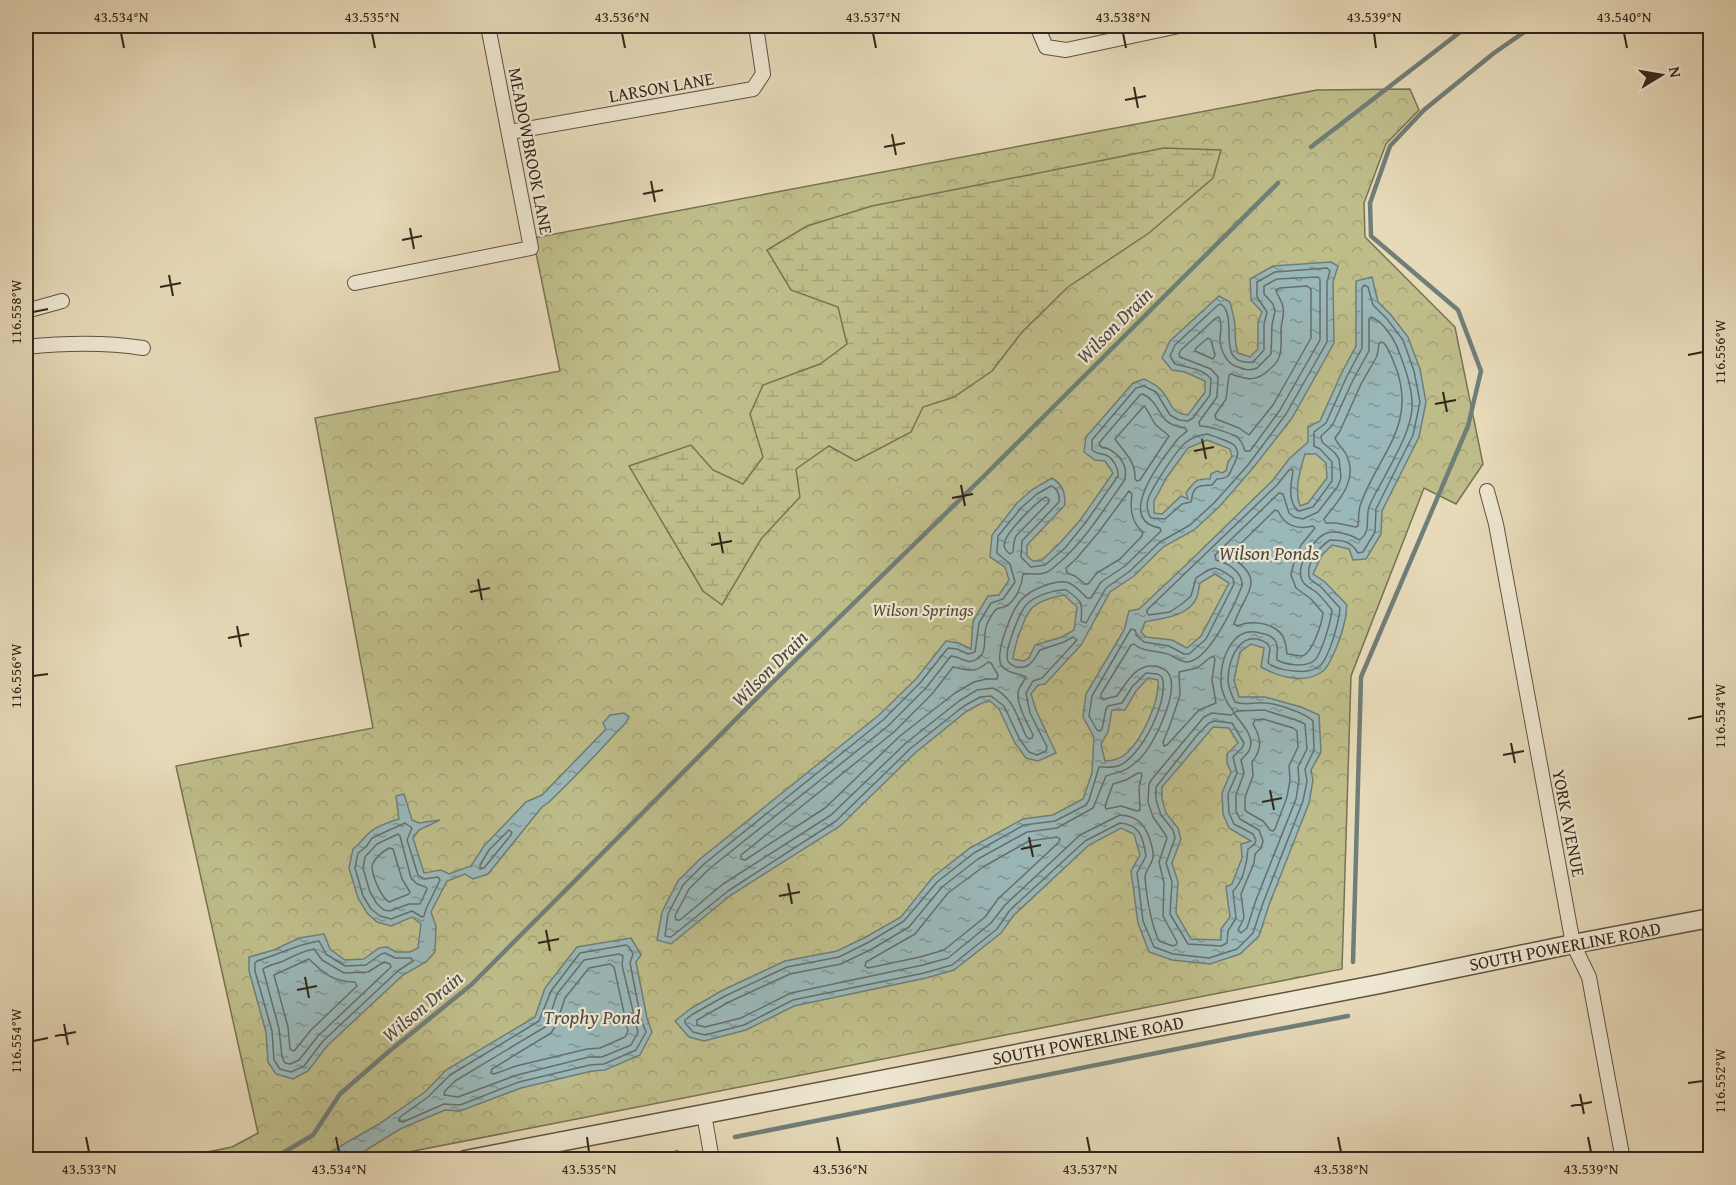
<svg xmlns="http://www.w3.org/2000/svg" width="1736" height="1185" font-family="'Gentium Book Plus',serif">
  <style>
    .forest { fill: url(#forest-crowns); stroke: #787252; stroke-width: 1.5 }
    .wetland { fill: url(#wetland-marsh); stroke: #787252; stroke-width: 1.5 }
    .water { fill: url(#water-ripples); stroke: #707e79; stroke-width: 1.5; fill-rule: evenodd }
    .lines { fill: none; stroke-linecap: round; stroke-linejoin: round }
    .shore { stroke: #666f6a; stroke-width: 1.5 }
    .stream { stroke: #707e79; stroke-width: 4.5 }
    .minor-casing { stroke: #5f5342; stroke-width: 16 }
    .tertiary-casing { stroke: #5f5342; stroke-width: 21 }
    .minor { stroke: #efe7d2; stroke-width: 14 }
    .tertiary { stroke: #efe7d2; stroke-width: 18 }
    .ticks { fill: none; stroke: #32261a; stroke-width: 2 }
    .labels { text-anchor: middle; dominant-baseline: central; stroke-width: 4.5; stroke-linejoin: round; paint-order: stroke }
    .street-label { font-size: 18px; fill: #32261a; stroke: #efe7d2 }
    .park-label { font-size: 18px; font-style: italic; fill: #554c36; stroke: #efe7d2 }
    .water-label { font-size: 20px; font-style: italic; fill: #4c4a42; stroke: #efe7d2 }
    .neatline { fill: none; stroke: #32261a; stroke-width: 2 }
    .ticks-label { font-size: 15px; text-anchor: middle; fill: #32261a }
  </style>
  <defs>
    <pattern id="forest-crowns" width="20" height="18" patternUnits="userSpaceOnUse" patternTransform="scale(1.5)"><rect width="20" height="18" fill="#bebd8a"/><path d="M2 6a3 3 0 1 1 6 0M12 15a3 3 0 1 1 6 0" fill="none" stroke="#a4a276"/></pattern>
    <pattern id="wetland-marsh" width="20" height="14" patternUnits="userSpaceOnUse" patternTransform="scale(1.5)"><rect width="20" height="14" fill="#bebd8a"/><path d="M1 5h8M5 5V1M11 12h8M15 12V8" fill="none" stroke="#a4a276"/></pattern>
    <pattern id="water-ripples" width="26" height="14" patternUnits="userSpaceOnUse" patternTransform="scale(1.5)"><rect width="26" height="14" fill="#9ab8b9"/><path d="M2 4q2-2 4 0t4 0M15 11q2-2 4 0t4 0" fill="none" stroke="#7e9596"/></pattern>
  </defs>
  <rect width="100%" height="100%" fill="#e7dab9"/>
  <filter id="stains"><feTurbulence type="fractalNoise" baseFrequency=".00333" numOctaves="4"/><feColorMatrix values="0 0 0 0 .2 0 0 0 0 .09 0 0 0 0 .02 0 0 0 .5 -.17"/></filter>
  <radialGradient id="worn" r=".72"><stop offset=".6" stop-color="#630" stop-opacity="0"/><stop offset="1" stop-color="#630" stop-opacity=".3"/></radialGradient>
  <path class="forest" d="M1410,89L1419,110L1386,144L1364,203L1365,237L1455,327L1483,464L1456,504L1424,488L1351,676L1342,969L373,1159L167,1160L232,1147L258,1133L176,766L373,728L315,418L560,371L533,238L1317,90Z"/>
  <path class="wetland" d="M1164,148L1221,150L1213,178L1149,233L1068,287L1022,332L992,371L954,397L923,407L911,432L856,461L829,446L796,469L800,497L761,539L722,605L703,591L629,466L691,445L713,470L743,484L763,457L750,414L763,385L820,364L847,344L838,307L791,290L767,250L807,226L872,206Z"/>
  <g class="water">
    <path d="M1331,262L1338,266L1333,282L1334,343L1292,418L1253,468L1219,507L1194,530L1163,547L1134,576L1110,592L1081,645L1045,684L1038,685L1031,694L1036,710L1056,753L1038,761L1026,758L1015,743L999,709L990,701L982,703L967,711L915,753L840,826L731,895L671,944L657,940L662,912L678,881L700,859L879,715L916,679L946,641L959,643L971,649L973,621L988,596L999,595L1009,580L1005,567L990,557L992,535L1017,503L1033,489L1052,478C1063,485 1065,492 1065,505L1027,545V556L1033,561L1042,560L1060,543L1081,519L1113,473L1105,461L1095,460L1084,452L1086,437L1133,383L1144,379C1150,382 1157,385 1161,390C1172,401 1169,413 1188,415L1205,392V381L1185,372L1172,370L1162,358L1170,341L1219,296L1230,302C1232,311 1235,319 1235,328C1236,339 1234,342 1238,353L1250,357L1258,349V322L1262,312L1251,300L1250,279L1273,266ZM1207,440L1230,449L1232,456L1228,462L1226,471L1222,473L1217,471L1211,474L1210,479C1196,478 1194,482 1186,493L1188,499L1181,496L1162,514L1154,513V501L1167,477L1188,448ZM1064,595L1077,607L1074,630L1062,637L1035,645L1029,658L1024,661L1013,659C1014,647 1024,616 1032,608C1040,600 1054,597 1064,595Z"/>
    <path d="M1372,277L1378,302L1391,315L1408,337L1420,369L1426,402L1419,437L1382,511L1381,534L1366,559L1353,560L1349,549L1332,545L1322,555L1313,574L1325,582L1347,605C1346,611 1346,618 1344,624C1342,634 1331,665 1323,671C1305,685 1279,677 1261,667L1264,648L1251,644L1240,652L1234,680L1239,697H1265L1301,707L1319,715L1321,752L1311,770L1313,780L1309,803L1269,905L1259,936L1240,954L1210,964L1172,960L1149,952L1138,923L1131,871L1140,855L1134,834L1121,828L1089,845L1014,915L1001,933L954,970L926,978L794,1006L746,1030L704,1041L689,1037L675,1021L690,1009L723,990L785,961L837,951L866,937L901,917L933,877L970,848L1023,819L1053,815L1083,799L1092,773L1094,737L1083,717L1086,694L1124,630L1129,611L1139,609L1187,564L1273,480L1289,459L1308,442V427L1320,421L1341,374L1356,346V281ZM1305,454H1316L1326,463L1327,478L1308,503L1300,506C1294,489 1300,471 1305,454ZM1215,574L1229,583L1201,636L1187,648L1172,640L1146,637L1141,632L1145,622C1162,618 1189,617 1197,597C1198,593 1199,587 1200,583ZM1148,678L1158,680C1160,701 1142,739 1127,753C1120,759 1114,761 1105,761L1101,744L1108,732L1112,710H1125L1136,691ZM1213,727L1229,728L1238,743L1227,754V763L1231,772L1222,793L1223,814L1229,828L1251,841L1241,844L1242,858L1232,884L1226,887L1230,917L1221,929V940L1191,939L1176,913L1178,882L1172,863L1181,839L1178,828L1166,813L1162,799V787Z"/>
    <path d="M624,713L629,717C626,725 620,728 614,735C593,758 572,780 549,802L542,807L488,874L473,879L465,874L447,881L431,912L436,926L435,952L426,962L403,975L327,1046L308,1071L293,1079L276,1074L268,1062L266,1032L249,971V957L274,950L299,938L324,934L330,949L345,960L364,959L379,948L387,947L396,952H410L418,948L421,924L412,917L391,926L377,922L367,913L358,898L349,868L353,849C360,844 361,841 367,835C374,827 389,822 399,819L396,796L404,794L412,820L419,823L440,820L419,830L413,838L424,873L441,870L449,874L471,866L484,846L526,802L542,795L606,729L603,723L610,715Z"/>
    <path d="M631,938L641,955L636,962L647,1018L652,1032L640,1055L605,1070L592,1071L521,1088L460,1111L445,1110L400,1129L352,1159H321L323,1156L379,1124L425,1092L446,1070L535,1017L545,988L577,947Z"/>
  </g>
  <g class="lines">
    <g class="shore">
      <path d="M1327,268L1330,271L1327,282V342L1286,414L1248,465L1214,503L1190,525L1160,542L1130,571L1106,588L1086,623L1081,621C1083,602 1082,601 1066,590C1055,589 1035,596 1027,604C1020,611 1003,653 1008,661C1009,664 1014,666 1016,667C1030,670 1034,659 1040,650L1064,642L1073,637L1077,640L1042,678L1033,681L1026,693L1030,713L1047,747L1046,751L1037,755L1029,752L1020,740L1004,706L991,696L980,697L964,706L911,748L836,821L728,891L671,937L665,936L668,914L683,885L704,864L883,720L920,683L948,648L957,649L968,654L975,652L979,623L991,603L1003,599L1015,582L1010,564L997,553L998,536L1022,507L1037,494L1051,486C1058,488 1060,496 1059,502L1022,541L1021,557L1031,567L1045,565L1065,548L1086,522L1118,476C1119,469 1113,458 1106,455C1100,453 1097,454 1092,450V440L1136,388L1144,386L1156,392L1170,415L1179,420L1188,421L1193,418L1210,395L1211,379C1204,369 1186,367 1175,364L1170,356L1175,345L1218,305L1221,304C1240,318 1213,366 1253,362L1264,350V324L1267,312L1257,297V282L1275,272Z"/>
      <path d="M1318,277L1320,279V340L1280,410L1250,451H1245C1243,446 1242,441 1238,438C1232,433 1208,426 1200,426L1199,422L1217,397L1218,377L1211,369L1180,357L1179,354L1181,350L1216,318L1219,317C1223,325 1220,332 1220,340C1221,352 1227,364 1238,367C1245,370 1250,371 1257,368L1271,354L1272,325L1275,311L1273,304L1264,294V286L1277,279Z"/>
      <path d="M1364,285L1368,287L1373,305L1387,319L1403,340L1414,371L1420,402L1413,435L1376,509L1375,532L1363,552L1358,553C1351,541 1343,540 1330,540C1319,547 1304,565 1310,579L1321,587L1340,608C1339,622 1330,654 1321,665C1314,671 1303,672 1295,671C1284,670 1277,669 1268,663L1270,649L1268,644C1242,627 1229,656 1228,679C1228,686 1232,696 1235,702C1245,706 1254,702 1264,703C1276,703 1305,713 1313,721L1314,750L1305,769L1307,781L1303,801L1263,903L1253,933L1237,949L1209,958L1173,954L1154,947L1143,921L1137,873L1146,856C1143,838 1141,825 1120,823L1085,841L1010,910L997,929L952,965L924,973L793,1000L744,1025L705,1035L693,1032L685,1023V1020L693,1014L725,996L787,967L839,957L869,942L904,921L937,882L974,853L1024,825L1055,821L1086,805L1089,800L1099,767C1105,767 1112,768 1118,766C1141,758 1170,699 1162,677L1158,674L1146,673L1132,687L1122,703L1108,706L1106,709L1102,729L1100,731L1097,730L1089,716L1092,696L1131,629L1135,630L1137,636L1144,642L1169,646L1184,654H1189L1206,639L1234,584L1233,578C1214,564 1214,566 1196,578L1191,596L1183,603L1170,612L1149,615L1147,613V610L1277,485L1289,470L1292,469L1293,471C1291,484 1287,503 1299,511L1313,507L1332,481V462L1320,449L1314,446V432L1326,423L1347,376L1362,348V288Z"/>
      <path d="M1307,286L1311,289V338L1273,405L1249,435L1239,428L1216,419L1215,415L1226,399L1229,375L1231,374C1247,380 1257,382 1270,369C1275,365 1279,360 1280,354C1282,346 1281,338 1281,330C1281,322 1285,315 1283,307C1282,300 1277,296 1276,290L1280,288Z"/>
      <path d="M1371,317C1383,321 1395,340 1399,352C1405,367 1411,384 1412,401C1414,426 1395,456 1384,478C1379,487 1373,497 1369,507C1365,519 1372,532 1359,540C1352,535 1336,530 1327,533C1314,537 1295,567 1302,580C1304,586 1311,588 1316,592C1322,597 1327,604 1332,610C1331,621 1322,652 1315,660C1306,668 1287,665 1277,660C1276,655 1279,648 1276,642C1273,636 1266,634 1260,633C1233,625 1221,658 1221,679C1220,686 1224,696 1227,702C1229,707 1233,708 1234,713L1231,715L1212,713L1204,717L1152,779L1149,784L1148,802L1153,817L1165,834L1167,838L1159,862L1164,883L1163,916L1177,942L1176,945L1173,946L1159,941C1150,921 1147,900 1145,878C1145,870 1152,865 1153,857C1154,852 1152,848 1151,843C1146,826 1139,816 1120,815L1080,835L1005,905L991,923L948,958L923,965L791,993L741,1018L705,1027L697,1025V1020L729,1002L790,974L841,964L872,949L909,927L942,887L978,859L1027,832L1057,828L1093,808L1106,776C1118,772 1125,772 1135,763C1152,750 1175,701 1171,680C1170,673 1166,669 1159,667C1138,661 1128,680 1117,696L1104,699L1101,698V694L1131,645L1134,644C1143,652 1153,650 1164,653C1172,654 1178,661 1186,662C1208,663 1235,604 1242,586C1243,572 1228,563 1216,560L1215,555L1279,493L1283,494L1289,513L1294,517L1303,519L1318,512L1338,486L1341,478L1339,459L1335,453L1322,442L1321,436L1332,426L1353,380L1369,351V319Z"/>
      <path d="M1208,338L1211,340L1215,355L1213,359L1195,351L1196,348Z"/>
      <path d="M1381,342L1384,343C1390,350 1392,359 1396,368C1417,425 1379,454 1361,503C1358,510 1359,519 1358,526L1356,527L1336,523H1326L1324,519C1339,500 1359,480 1346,454C1343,448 1337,444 1335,438L1340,431L1361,384L1377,356L1379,344Z"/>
      <path d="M1143,394C1164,405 1155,424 1185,428L1187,431C1184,434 1180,436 1177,440C1162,459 1114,520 1160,528L1161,531L1125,566L1101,582L1091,598H1087C1082,593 1076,586 1069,583C1058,578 1030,590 1022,599C1012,609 995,652 1001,665C1007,674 1018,673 1026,677C1024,681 1021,685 1019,689C1014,701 1028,724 1033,735L1032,738L1029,739L1026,736C1018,718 1013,697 993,688L977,690L959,701L906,743L831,815L723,884L680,920H676L675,916L689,889L709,869L888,726L926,688L951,656C960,656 967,666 977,659C989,652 982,635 987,624C989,620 993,611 997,609C1000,607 1004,608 1006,606C1017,599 1022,585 1023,574C1030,573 1037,575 1045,573C1051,571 1055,566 1060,562C1086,539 1104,509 1124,481C1130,465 1116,449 1101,447L1099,443L1140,395Z"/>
      <path d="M1144,406C1149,411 1151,419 1156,425C1160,429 1165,432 1169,436L1140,480L1137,481L1135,479C1136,461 1124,452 1115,439Z"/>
      <path d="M1207,434C1213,436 1232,442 1235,446C1240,453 1237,458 1234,464C1229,474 1231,478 1217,479L1212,485C1205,486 1196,484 1193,493C1192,496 1192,499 1191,502L1182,504L1165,519L1151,518C1148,514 1146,506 1148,500C1150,490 1177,450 1185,443C1191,438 1200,435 1207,434Z"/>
      <path d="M1129,491L1132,494C1130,509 1131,522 1143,532L1142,536L1120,559L1097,573L1088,584H1085L1075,576L1067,573L1066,568L1076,559L1098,533Z"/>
      <path d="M1046,497L1049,499V502L1016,536L1014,542L1013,552L1010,554C1005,550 1003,547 1005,541C1008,531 1036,502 1046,497Z"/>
      <path d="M1275,510L1278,511C1285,526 1297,530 1313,526L1315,528L1301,545L1293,566L1291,575L1296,588L1311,599L1323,613C1322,623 1312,654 1302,656C1298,656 1291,654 1287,654C1286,647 1286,641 1282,635C1272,622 1251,620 1237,626L1234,624C1244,593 1268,581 1231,557V553Z"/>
      <path d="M1211,657H1214L1215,659L1212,680L1216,703L1199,710L1167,745L1164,746L1163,742L1170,725L1180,695L1179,672L1197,668Z"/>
      <path d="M988,662L991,663L998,675L997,679H986L974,682L955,693L900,736L825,808L745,860L741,859V855L894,732L932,694L953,667C969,670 974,674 988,662Z"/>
      <path d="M1264,710L1296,720L1305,724L1307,749L1298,767L1299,780L1296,799L1256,900L1247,928L1241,933L1238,930L1244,918L1241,894L1254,863L1255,854L1261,848L1263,841L1259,830L1240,819L1236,811V795L1244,773L1241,760C1244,756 1249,753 1250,748C1255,736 1240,722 1234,713L1237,711Z"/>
      <path d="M1255,720L1263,719L1293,728L1297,731L1298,747L1289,766L1290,780L1287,797L1275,829L1273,831L1270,830L1263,821L1247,812L1245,810V797L1253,776L1252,762C1263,748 1261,738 1253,724Z"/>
      <path d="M1214,721L1232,723L1244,743L1242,748L1233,757L1237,773L1228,794L1229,813L1234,824L1253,834L1256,840L1254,845L1248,849C1247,863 1243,882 1233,891L1236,918L1228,931L1227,943L1221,946L1188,944L1170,914L1172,882L1166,863L1175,838L1173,830L1161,815L1156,800V787L1198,734L1209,723Z"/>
      <path d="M1138,773H1141L1142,775L1139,787L1140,810L1137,811L1121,806L1106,809L1105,806L1113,784L1126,780Z"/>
      <path d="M405,823L412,828L407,840L418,875L424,879L438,877L440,880L426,909L424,916L422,917L412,911L391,919L380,916L371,909L363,896L355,868L358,853L366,847L372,838Z"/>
      <path d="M509,830L512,832L511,835L484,868L480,869V865L489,850Z"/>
      <path d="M398,834L400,836L411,878L417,884L426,887L427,889L420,904H409L390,911L384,910L377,904L370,892L363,868L365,857L377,844Z"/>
      <path d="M1057,837L1060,839L1059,842L998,899L985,917L944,950L920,957L868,968L865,966L866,962L915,934L948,893L983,867L1029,841Z"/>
      <path d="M389,848L393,849L402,879L410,892L409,894L389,902C381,897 372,876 372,866C373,860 383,851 389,848Z"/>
      <path d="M319,941L326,954L345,966L366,965L381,954L385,953L395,958H411L413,961L399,970L323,1041L304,1066L291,1072L280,1069L274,1060L272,1031L255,971V963L257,961C278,955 297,944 319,941Z"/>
      <path d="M626,945L629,947L633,954L630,963L641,1019L646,1032L636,1050L604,1064L590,1065L519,1082L460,1105L444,1104L403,1122L399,1121L400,1117L428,1097L450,1075L539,1021L551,991L580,953Z"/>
      <path d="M314,949L322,960L344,973L368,972L384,962L390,964L391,967L318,1036L299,1060L290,1064L285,1063L282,1057L279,1029L263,969C268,965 275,964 281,962C292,957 302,951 314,949Z"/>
      <path d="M619,954L623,956L622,965L638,1032L631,1045L602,1057H589L517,1075L458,1097L444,1095L445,1091L455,1081L545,1027L548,1022L557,994L584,960Z"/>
      <path d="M309,959C324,974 334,982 355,982L357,986L311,1030L295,1050L293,1051L290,1049L288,1027L274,975Z"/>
      <path d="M610,964L614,967L628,1031L625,1037L600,1048L587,1049L516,1066L494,1074L491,1073L492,1069L551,1033L556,1025L565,998L589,968Z"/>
    </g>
    <g class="stream">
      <path d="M1311,147L1468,26"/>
      <path d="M1353,962L1361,677L1468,426L1481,371L1458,310L1371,236L1370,203L1390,146L1424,110L1494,53L1533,26"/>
      <path d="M735,1137L1247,1035L1348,1016"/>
      <path d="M271,1160L313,1135L340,1094L387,1053L471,985L773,682L982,478L1278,183"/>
      <path d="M663,1160L677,1152"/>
    </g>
    <g class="minor-casing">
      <g id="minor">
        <path d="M1037,26L1046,47L1066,50L1179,26"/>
        <path d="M510,132L753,89L763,74L756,26"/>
        <path d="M355,283L531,248L488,26"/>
        <path d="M26,311L62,301"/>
        <path d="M26,347C65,343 104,342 143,348"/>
        <path d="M1487,491L1496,524L1573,944L1589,977L1623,1160"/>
        <path d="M704,1114L712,1160"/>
      </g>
    </g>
    <g class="tertiary-casing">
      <path id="tertiary" d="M465,1160L1380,984L1573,944L1710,918"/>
    </g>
    <use href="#minor" class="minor"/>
    <use href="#tertiary" class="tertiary"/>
  </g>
  <path class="ticks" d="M121,33L124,48M372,33L375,48M622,33L625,48M873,33L876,48M1123,33L1126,48M1374,33L1376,48M1624,33L1627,48M1134,87L1138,108M1125,100L1146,96M892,134L896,155M884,147L905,143M651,181L655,202M643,194L663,190M410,228L414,249M402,240L422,236M169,275L173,296M160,287L181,283M33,312L48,309M1688,355L1703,352M1443,392L1447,412M1435,404L1456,400M1202,439L1206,459M1194,451L1214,447M961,485L965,506M952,498L973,494M719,532L723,553M711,545L732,541M478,579L482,600M470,592L490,588M237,626L241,647M228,638L249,634M33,676L48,674M1688,719L1703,716M1511,743L1515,763M1503,755L1524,751M1270,790L1274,810M1262,802L1282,798M1029,837L1033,857M1021,849L1041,845M788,883L792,904M779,896L800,892M546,930L550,951M538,943L559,939M305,977L309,998M297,990L317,986M64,1024L68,1045M55,1036L76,1032M33,1041L48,1038M1688,1083L1703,1081M1580,1094L1584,1114M1571,1106L1592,1102M86,1137L89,1152M336,1137L339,1152M587,1137L589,1152M837,1137L840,1152M1087,1137L1090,1152M1338,1137L1341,1152M1588,1137L1591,1152"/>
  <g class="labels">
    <g class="street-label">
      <text transform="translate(661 87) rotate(-10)">LARSON LANE</text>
      <text transform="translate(531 151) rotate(79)">MEADOWBROOK LANE</text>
      <text transform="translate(1569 823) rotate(79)">YORK AVENUE</text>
      <text transform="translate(1565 946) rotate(-11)">SOUTH POWERLINE ROAD</text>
      <text transform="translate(1088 1040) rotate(-11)">SOUTH POWERLINE ROAD</text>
    </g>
    <g class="park-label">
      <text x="923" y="609">Wilson Springs</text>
    </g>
    <g class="water-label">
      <text transform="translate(1114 325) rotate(-45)">Wilson Drain</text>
      <text x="1269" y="552">Wilson Ponds</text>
      <text transform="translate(769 668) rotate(-45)">Wilson Drain</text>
      <text transform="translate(422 1006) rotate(-40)">Wilson Drain</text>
      <text x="592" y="1016">Trophy Pond</text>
    </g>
  </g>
  <rect width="1736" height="1185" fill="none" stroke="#e7dab9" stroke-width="66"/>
  <g transform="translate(1661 75) rotate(79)" stroke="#efe7d2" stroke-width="4.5" paint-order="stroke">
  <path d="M0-4.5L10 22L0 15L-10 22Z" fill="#32261a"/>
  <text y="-9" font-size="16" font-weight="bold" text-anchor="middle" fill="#32261a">N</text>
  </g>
  <rect x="33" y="33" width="1670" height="1119" class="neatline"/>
  <g class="ticks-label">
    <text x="121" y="22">43.534°N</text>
    <text x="372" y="22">43.535°N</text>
    <text x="622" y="22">43.536°N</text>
    <text x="873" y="22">43.537°N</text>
    <text x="1123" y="22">43.538°N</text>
    <text x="1374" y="22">43.539°N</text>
    <text x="1624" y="22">43.540°N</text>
    <text transform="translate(16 312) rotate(-90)" y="5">116.558°W</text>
    <text transform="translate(1720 352) rotate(-90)" y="5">116.556°W</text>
    <text transform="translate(16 676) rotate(-90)" y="5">116.556°W</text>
    <text transform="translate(1720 716) rotate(-90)" y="5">116.554°W</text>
    <text transform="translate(16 1041) rotate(-90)" y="5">116.554°W</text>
    <text transform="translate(1720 1081) rotate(-90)" y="5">116.552°W</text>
    <text x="89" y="1174">43.533°N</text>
    <text x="339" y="1174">43.534°N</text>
    <text x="589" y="1174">43.535°N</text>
    <text x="840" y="1174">43.536°N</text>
    <text x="1090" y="1174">43.537°N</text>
    <text x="1341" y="1174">43.538°N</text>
    <text x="1591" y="1174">43.539°N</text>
  </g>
  <rect width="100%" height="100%" filter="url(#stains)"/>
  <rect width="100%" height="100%" fill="url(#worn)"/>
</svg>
